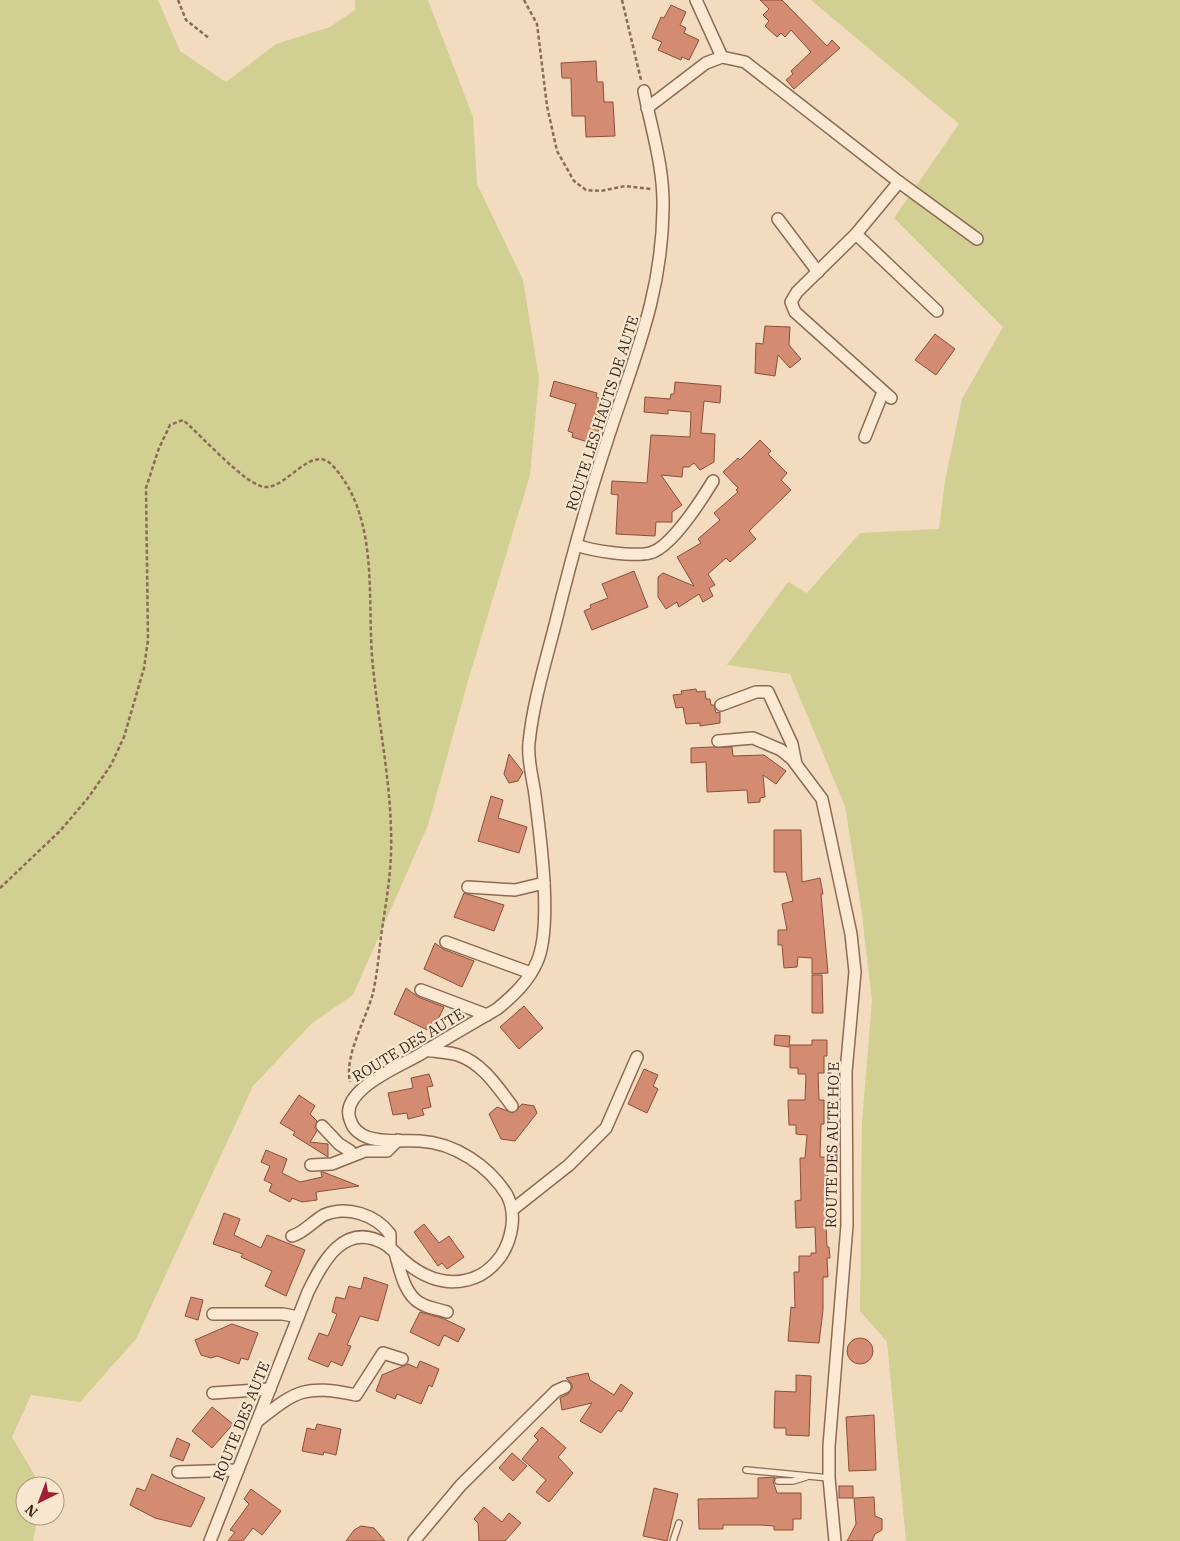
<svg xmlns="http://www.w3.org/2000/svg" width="1180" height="1541" font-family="'IBM Plex Serif',serif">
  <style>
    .green { fill: #d1cf92 }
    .building { fill: #d38c71; stroke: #8d4e39 }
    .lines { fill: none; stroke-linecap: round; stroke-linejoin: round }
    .lane-casing { stroke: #8c6b55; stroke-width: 8 }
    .street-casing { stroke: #8c6b55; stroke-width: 14 }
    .path { stroke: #8c6b55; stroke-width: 2.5; stroke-dasharray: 4 2.5; stroke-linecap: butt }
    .lane { stroke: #fce9d3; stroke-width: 5.5 }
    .street { stroke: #fce9d3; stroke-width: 11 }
    .labels { text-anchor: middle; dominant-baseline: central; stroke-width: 4.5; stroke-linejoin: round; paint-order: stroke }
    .street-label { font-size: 15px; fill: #3a261b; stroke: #f8e6cf }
  </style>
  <rect width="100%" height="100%" fill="#f2dbbf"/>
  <g class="green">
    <path d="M0,0H158L180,51L226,82L276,44L330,27L355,10V0H428L473,117L477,184L523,280L539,378L530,475L468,681L428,825L353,995L312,1023L253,1086L136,1339L80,1402L31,1395L12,1437L41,1486H25V1516H38L33,1541H0Z"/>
    <path d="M811,0H1180V1541H906L887,1342L860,1311L862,1122L872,1000L861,907L845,806L790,674L727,665L788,582L807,593L860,533L939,529L945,481L962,399L1003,327L894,218L959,124Z"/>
  </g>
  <g class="building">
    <path d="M760,0H782L827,46L832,40L840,48L794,89L786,80L793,74L791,71L811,52L791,30L785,37L781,33L777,37L765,26L769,21L763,15L769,9Z"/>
    <path d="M671,5L686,12L680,25L686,28L684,33L699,40L689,60L682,57L681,60L658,50L662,42L652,38L661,17L664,18Z"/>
    <path d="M596,61L597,82H603L604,102H613L615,136L586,137L585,116H572L571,78H562L561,63Z"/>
    <path d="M765,326L790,327L789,345L801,359L790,368L778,355L775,376L755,373L756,343L763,344Z"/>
    <path d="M935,334L955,349L936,375L915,360Z"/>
    <path d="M554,381L597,393L596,397L604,400L601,409L605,410L594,444L572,437L573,433L568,431L576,404L550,396Z"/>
    <path d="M675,382L721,386L720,403L704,401L701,433L715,434L714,462L700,470L694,463L689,467H683L682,477L661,475L682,505L672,512V522H656L655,536L616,534L618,495L611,494L612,481L647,483L651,435L690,437L691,412L668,410V414L644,412L645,397L670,399L671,394H674Z"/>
    <path d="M760,440L771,451L768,454L787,473L781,480L791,490L749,531L756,539L730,562L726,558L708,574L715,585L709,588L713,596L703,602L699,594L679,607L677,602L666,609L658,597V577L663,573L694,586L677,557L701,543L698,539L720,520L714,513L738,492L736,490L738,488L723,472L738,458L740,460Z"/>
    <path d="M634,571L648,607L592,630L584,611L591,608L590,605L608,598L602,584Z"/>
    <path d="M696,689L697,692L705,691L706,699H710L711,705H714L716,713L720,712V723L700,726V723L686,724L683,707L676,708L673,695L682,694L681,691Z"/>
    <path d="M713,747H732L733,756L764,755L786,771L776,784L763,775L765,797L760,798V802L748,803L747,790L707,792L706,762L691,763V748Z"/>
    <path d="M509,754L523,772L518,781L509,783L504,774Z"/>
    <path d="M491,796L503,800L498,818L527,827L519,853L478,841Z"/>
    <path d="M774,830H801L802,882L820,878L823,894H821L828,973L812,974V958L798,957L797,967L784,968L782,945H778V930H787L782,904L793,901L786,872H774Z"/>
    <path d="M464,893L504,905L494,931L454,917Z"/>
    <path d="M435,943L443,949L474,961L462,987L424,969Z"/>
    <path d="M812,975H822L823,1013H812Z"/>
    <path d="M406,988L418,997L444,1007L432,1032L394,1014Z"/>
    <path d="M524,1006L543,1028L519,1049L500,1027Z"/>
    <path d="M775,1035L790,1036L789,1047L774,1045Z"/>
    <path d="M812,1040H827V1056H824V1073H818L819,1100H824V1124H821L820,1157H827L828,1187L825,1199L827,1247H829L830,1258H827L828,1277H823V1310L819,1343L788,1341L791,1307L795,1308L794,1272H799V1256H811V1253H816L815,1227L796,1228L795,1201L801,1200L800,1158H805L807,1135L796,1134V1125H789L788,1100H805L806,1074H798V1068H790V1045H812Z"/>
    <path d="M644,1069L658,1075L653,1086L658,1089L647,1113L628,1104Z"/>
    <path d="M429,1074L433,1086L427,1087L431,1107L422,1109L424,1115L408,1119L407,1113L393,1115L388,1093L413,1088L411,1078Z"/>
    <path d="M299,1095L315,1106L310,1114L317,1121L315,1127L317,1131L310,1142L328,1144V1157L293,1135L295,1132L280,1123Z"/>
    <path d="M522,1104L534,1106L537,1113L515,1141L501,1139L489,1114L497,1107L513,1113Z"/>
    <path d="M266,1150L287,1159L282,1173L300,1182L322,1177L321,1172H323L359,1186L316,1192L317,1200L302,1202L292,1198L290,1202L269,1191L272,1184L264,1180L270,1166L261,1162Z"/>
    <path d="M224,1213L240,1219L234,1235L261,1248L267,1235L305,1250L286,1296L265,1286L272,1271L241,1257L243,1254L213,1244Z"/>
    <path d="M424,1224L439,1243L449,1236L464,1257L447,1269L442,1263L438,1266L414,1232Z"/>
    <path d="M364,1277L388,1285L378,1321L360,1316L347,1345L351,1346L342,1366L331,1361L328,1367L308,1359L319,1333L328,1336L337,1314L332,1312L336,1297L345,1299L349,1286L361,1289Z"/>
    <path d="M191,1297L203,1300L198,1320L185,1316Z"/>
    <path d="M420,1312L442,1318L465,1329L458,1342L444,1335L439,1346L410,1332Z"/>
    <path d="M232,1324L258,1333L248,1360L241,1358L239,1364L217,1356L211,1358L201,1355L195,1340Z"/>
    <circle cx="860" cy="1351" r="13"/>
    <path d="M420,1361L439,1369L432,1387L429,1385L421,1404L397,1394L395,1399L376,1391L382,1375L408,1364L417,1368Z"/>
    <path d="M588,1373L590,1380L614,1395L621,1384L633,1393L621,1412L618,1410L601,1433L580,1421L592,1403L562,1410L560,1398L568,1394L572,1388V1384L566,1378Z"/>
    <path d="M796,1375L811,1376L809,1436L786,1435V1428H774L775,1391L796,1392Z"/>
    <path d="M212,1407L233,1424L212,1448L192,1431Z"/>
    <path d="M874,1415L876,1470L849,1471L846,1417Z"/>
    <path d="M317,1424L341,1429L336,1455L324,1452L323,1455L302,1451L307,1428L315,1430Z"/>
    <path d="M542,1427L566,1448L558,1457L573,1473L549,1502L536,1492L546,1480L522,1459L538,1440L534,1436Z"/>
    <path d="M177,1438L190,1444L183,1461L170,1456Z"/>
    <path d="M512,1453L527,1466L513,1481L499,1468Z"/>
    <path d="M152,1474L205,1498L191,1527L155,1518L130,1505L137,1488L145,1491Z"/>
    <path d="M775,1477L773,1481L777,1493H801V1519H793V1530H774V1526L762,1525H723V1529H699L698,1499L758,1498V1478Z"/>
    <rect x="839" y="1486" width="14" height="12"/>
    <path d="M654,1488L678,1494L667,1541L643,1536Z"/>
    <path d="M251,1489L281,1511L262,1535L253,1528L243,1541H228L235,1532L230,1530L249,1504L244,1499Z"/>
    <path d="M874,1497L875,1516L882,1519V1530L875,1534L872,1541H847L856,1524L854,1498Z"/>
    <path d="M484,1507L502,1522L509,1513L521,1523L505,1541H479L478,1523L474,1519Z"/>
    <path d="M361,1526L374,1528L385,1541H346L354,1530Z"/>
  </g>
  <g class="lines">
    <g class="lane-casing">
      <g id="lane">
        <path d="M746,1470L829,1478"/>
        <path d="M778,1481H793L806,1477"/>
        <path d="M673,1541L679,1523"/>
      </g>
    </g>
    <g class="street-casing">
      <g id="street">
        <path d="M696,0L722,57"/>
        <path d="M647,108L706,63L722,57L745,62L899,182L977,239"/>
        <path d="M778,219L818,272"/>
        <path d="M856,234L937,311"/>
        <path d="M891,398L795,312L791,302L797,292L856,234L899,182"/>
        <path d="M865,437L883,392"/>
        <path d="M576,545C593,551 633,557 650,553C671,548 702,499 713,481"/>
        <path d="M721,705L756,692H768L792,744L796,764"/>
        <path d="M718,741L753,738L781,750L792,759L822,799L851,934L855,972L846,1072L847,1225L829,1446V1478L835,1541"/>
        <path d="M468,887L515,890L544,883"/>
        <path d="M446,942L531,973"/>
        <path d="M421,990L487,1015"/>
        <path d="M426,1050C436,1052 448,1052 458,1055C482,1063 497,1086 512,1106"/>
        <path d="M322,1126L339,1144L350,1151L353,1155"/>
        <path d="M311,1165L332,1164L365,1151H387L398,1140"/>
        <path d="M512,1210L569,1165L606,1128L637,1057"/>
        <path d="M292,1236C304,1233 313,1221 324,1215C347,1205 376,1215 390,1234V1248"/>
        <path d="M395,1253C400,1269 404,1294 420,1303C428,1308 438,1309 447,1312"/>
        <path d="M213,1314H283L298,1317"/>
        <path d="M213,1393L270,1389"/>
        <path d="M259,1420C298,1389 306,1385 356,1395L383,1353L402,1359"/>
        <path d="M178,1472L238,1470"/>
        <path d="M210,1541L308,1292C322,1263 344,1220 385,1244C391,1248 397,1254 402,1259C421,1276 442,1286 467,1280C481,1277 493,1267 501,1256C512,1239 517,1214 507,1195C489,1166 455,1143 420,1141C404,1140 383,1143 367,1137C361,1135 353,1129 351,1122C336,1092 398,1067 419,1055C445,1039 471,1024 497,1009C514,995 528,982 537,962C553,926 540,835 535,795C533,779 527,759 529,743C533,703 545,664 555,625C570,564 587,501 607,441C633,360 662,297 663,209C664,167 652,132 644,91"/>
        <path d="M414,1541L461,1485L556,1391L565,1387"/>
      </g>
    </g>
    <g class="path">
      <path d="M178,0L186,20L210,39"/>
      <path d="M524,0L537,24L547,106L557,151L574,181L586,190L601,191L625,186L651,189"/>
      <path d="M622,0L641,80"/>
      <path d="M0,888L60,831L88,798L111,765L124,737L144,668L148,640L146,488L159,448L170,425L183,420C200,434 246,486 265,487C287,489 312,442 333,466C381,519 366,601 373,667C379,729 393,791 391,854C390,881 385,909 381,936C379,954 377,975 373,993C366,1020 344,1055 350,1082"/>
    </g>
    <use href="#lane" class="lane"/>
    <use href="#street" class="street"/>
  </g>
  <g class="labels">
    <g class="street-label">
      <text transform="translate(602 413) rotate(-72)">ROUTE LES HAUTS DE AUTE</text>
      <text transform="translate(408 1045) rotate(-31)">ROUTE DES AUTE</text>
      <text transform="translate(832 1145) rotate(-89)">ROUTE DES AUTE HO'E</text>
      <text transform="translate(241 1421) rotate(-68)">ROUTE DES AUTE</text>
    </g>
  </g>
  <g transform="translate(40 1501) rotate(222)"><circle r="24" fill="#f8e6cf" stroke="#ac9987"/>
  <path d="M0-4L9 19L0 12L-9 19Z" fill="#a02033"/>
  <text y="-8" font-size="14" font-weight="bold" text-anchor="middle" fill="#3a261b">N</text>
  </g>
</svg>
